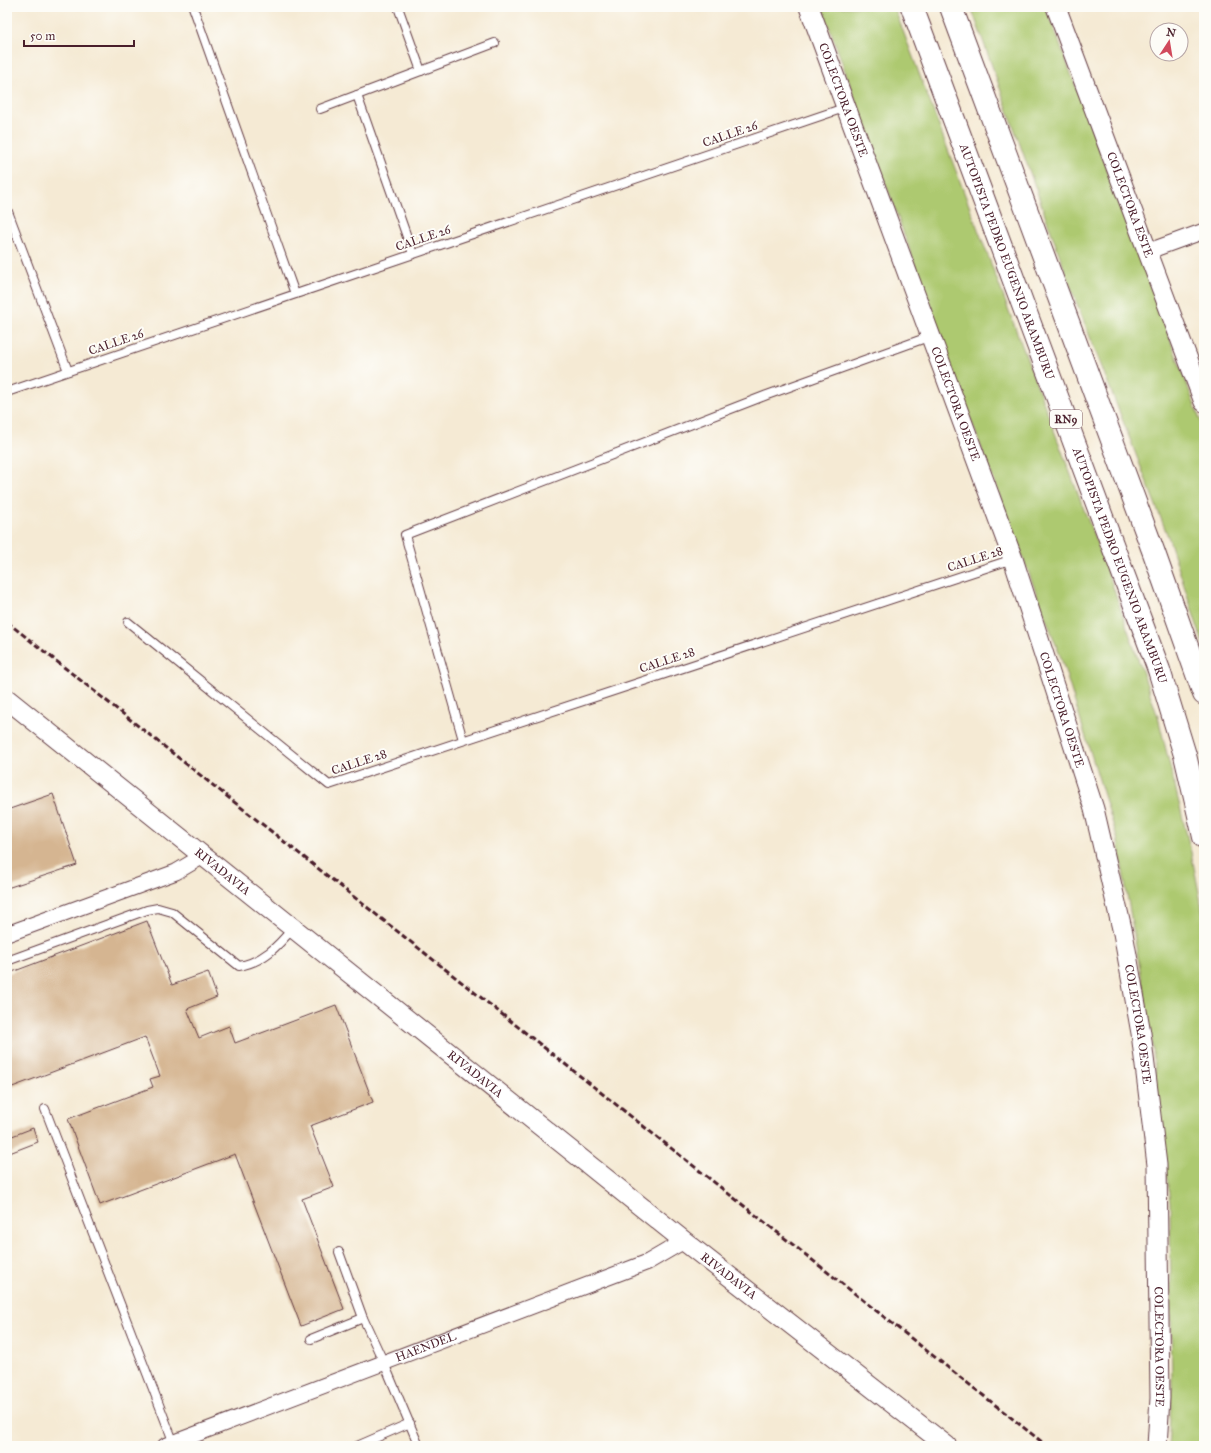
<svg xmlns="http://www.w3.org/2000/svg" width="1211" height="1453" font-family="'IM FELL Great Primer',serif">
  <style>
    .green { fill: #adc970; stroke: #7c744e }
    .building { fill: #d5b591 }
    .lines { fill: none; stroke-linecap: round; stroke-linejoin: round }
    .service-casing { stroke: #643d44; stroke-width: 10 }
    .minor-casing { stroke: #643d44; stroke-width: 17 }
    .tertiary-casing { stroke: #643d44; stroke-width: 21 }
    .motorway-casing { stroke: #643d44; stroke-width: 24 }
    .service { stroke: #fff; stroke-width: 8 }
    .minor { stroke: #fff; stroke-width: 15 }
    .tertiary { stroke: #fff; stroke-width: 19 }
    .motorway { stroke: #fff; stroke-width: 22 }
    .rail { stroke: #4a1f2b; stroke-width: 3; stroke-dasharray: 6 3; stroke-linecap: butt }
    .labels { text-anchor: middle; dominant-baseline: central; stroke-width: 4; stroke-linejoin: round; paint-order: stroke }
    .shield { fill: #fdfcf7; stroke: #806168; stroke-width: 1 }
    .shield-label { font-size: 11px; font-weight: bold; fill: #4a1f2b }
    .street-label { font-size: 12px; fill: #4a1f2b; stroke: #fdfcf7 }
  </style>
  <rect width="100%" height="100%" fill="#fdfcf7"/>
  <filter id="ink" filterUnits="userSpaceOnUse"><feTurbulence type="fractalNoise" baseFrequency=".025" numOctaves="2"/><feDisplacementMap in="SourceGraphic" scale="8" xChannelSelector="R" yChannelSelector="G"/><feConvolveMatrix kernelMatrix="1 2 1 2 8 2 1 2 1" color-interpolation-filters="sRGB"/></filter>
  <filter id="wash" filterUnits="userSpaceOnUse"><feTurbulence type="fractalNoise" baseFrequency=".012" numOctaves="4" result="noise"/><feDisplacementMap in="SourceGraphic" scale="16" xChannelSelector="R" yChannelSelector="G"/><feGaussianBlur stdDeviation="0.9" result="paint"/><feColorMatrix in="noise" values="0 0 0 0 0 0 0 0 0 0 0 0 0 0 0 0 0 1.4 0 .05"/><feComposite in="paint" operator="in"/></filter>
  <g filter="url(#wash)">
    <rect width="100%" height="100%" fill="#f5ead4"/>
    <g class="green">
      <path d="M822,7H894L1111,581L1158,717L1191,852L1204,918V1446H1168L1172,1391L1170,1203L1151,1032L1117,837L1061,658L974,428Z"/>
      <path d="M971,7H1046L1204,430V647L1169,539L1074,296Z"/>
    </g>
    <g id="blocks">
      <g class="building">
        <path d="M53,794L77,865L7,888V810Z"/>
        <path d="M147,921L172,985L208,972L217,997L187,1009L199,1038L229,1026L235,1043L336,1005L373,1102L310,1126L334,1187L302,1199L344,1309L301,1326L235,1154L100,1205L68,1119L153,1087L150,1079L160,1076L145,1037L7,1089V974Z"/>
        <path d="M33,1128L38,1142L7,1154V1138Z"/>
      </g>
    </g>
  </g>
  <g filter="url(#ink)">
    <use href="#blocks" fill-opacity="0" stroke="#643d44" stroke-width="1"/>
    <g class="lines">
      <g class="service-casing">
        <g id="service">
          <path d="M193,7L295,294"/>
          <path d="M398,7L421,71"/>
          <path d="M357,95L413,254"/>
          <path d="M320,109L495,43"/>
          <path d="M7,209L68,371"/>
          <path d="M7,392L847,107"/>
          <path d="M128,622L329,785L1013,559"/>
          <path d="M463,740L405,535L767,395L931,336"/>
          <path d="M7,961L147,910L158,908L172,912L239,966C263,962 278,946 293,928"/>
          <path d="M45,1109L175,1446"/>
          <path d="M339,1252L363,1318L384,1363L419,1446"/>
          <path d="M311,1339L363,1318"/>
          <path d="M357,1446L410,1423"/>
        </g>
      </g>
      <g class="minor-casing">
        <g id="minor">
          <path d="M1149,251L1204,231"/>
          <path d="M7,934L176,872L203,856"/>
          <path id="s1" d="M165,1446L648,1262L684,1241"/>
        </g>
      </g>
      <g class="tertiary-casing">
        <g id="tertiary">
          <path id="s2" d="M809,7L1013,559L1094,809L1123,933L1141,1033L1157,1165L1160,1398L1157,1446"/>
          <path id="s3" d="M1056,7L1204,402"/>
          <path id="s4" d="M7,699L684,1241L947,1446"/>
        </g>
      </g>
      <g class="motorway-casing">
        <g id="motorway">
          <path id="s5" d="M912,7L1159,670L1185,755L1204,837"/>
          <path d="M951,7L1154,553L1204,694"/>
        </g>
      </g>
      <use href="#service" class="service"/>
      <use href="#minor" class="minor"/>
      <use href="#tertiary" class="tertiary"/>
      <use href="#motorway" class="motorway"/>
      <path class="rail" d="M7,622L1047,1446"/>
    </g>
  </g>
  <g class="labels">
    <rect class="shield" x="1050" y="410" width="32" height="18" rx="3"/>
    <g class="shield-label">
      <text x="1066" y="419">RN9</text>
    </g>
    <g class="street-label">
      <text stroke="none"><textPath href="#s2" startOffset="99">COLECTORA OESTE</textPath></text>
      <text transform="translate(730 134) rotate(-19)">CALLE 26</text>
      <text stroke="none"><textPath href="#s3" startOffset="211">COLECTORA ESTE</textPath></text>
      <text transform="translate(423 238) rotate(-19)">CALLE 26</text>
      <text stroke="none"><textPath href="#s5" startOffset="272">AUTOPISTA PEDRO EUGENIO ARAMBURU</textPath></text>
      <text transform="translate(116 342) rotate(-19)">CALLE 26</text>
      <text stroke="none"><textPath href="#s2" startOffset="423">COLECTORA OESTE</textPath></text>
      <text transform="translate(975 559) rotate(-18)">CALLE 28</text>
      <text stroke="none"><textPath href="#s5" startOffset="596">AUTOPISTA PEDRO EUGENIO ARAMBURU</textPath></text>
      <text transform="translate(667 660) rotate(-18)">CALLE 28</text>
      <text stroke="none"><textPath href="#s2" startOffset="747">COLECTORA OESTE</textPath></text>
      <text transform="translate(359 762) rotate(-18)">CALLE 28</text>
      <text stroke="none"><textPath href="#s4" startOffset="276">RIVADAVIA</textPath></text>
      <text stroke="none"><textPath href="#s2" startOffset="1071">COLECTORA OESTE</textPath></text>
      <text stroke="none"><textPath href="#s4" startOffset="600">RIVADAVIA</textPath></text>
      <text stroke="none"><textPath href="#s4" startOffset="924">RIVADAVIA</textPath></text>
      <text stroke="none"><textPath href="#s1" startOffset="279">HAENDEL</textPath></text>
      <text stroke="none"><textPath href="#s2" startOffset="1395">COLECTORA OESTE</textPath></text>
    </g>
  </g>
  <rect width="1211" height="1453" fill="none" stroke="#fdfcf7" stroke-width="24"/>
  <g transform="translate(1169 42) rotate(12)"><circle r="19" fill="#fdfcf7" stroke="#b5a4a5"/>
  <path d="M0-3L7 15L0 10L-7 15Z" fill="#d1495b"/>
  <text y="-6" font-size="11" font-weight="bold" text-anchor="middle" fill="#4a1f2b">N</text>
  </g>
  <path d="M24 40v6h110v-6" fill="none" stroke="#4a1f2b" stroke-width="2"/>
  <text x="30" y="40" font-size="12" fill="#4a1f2b" stroke="#fdfcf7" stroke-width="3" paint-order="stroke">50 m</text>
</svg>
